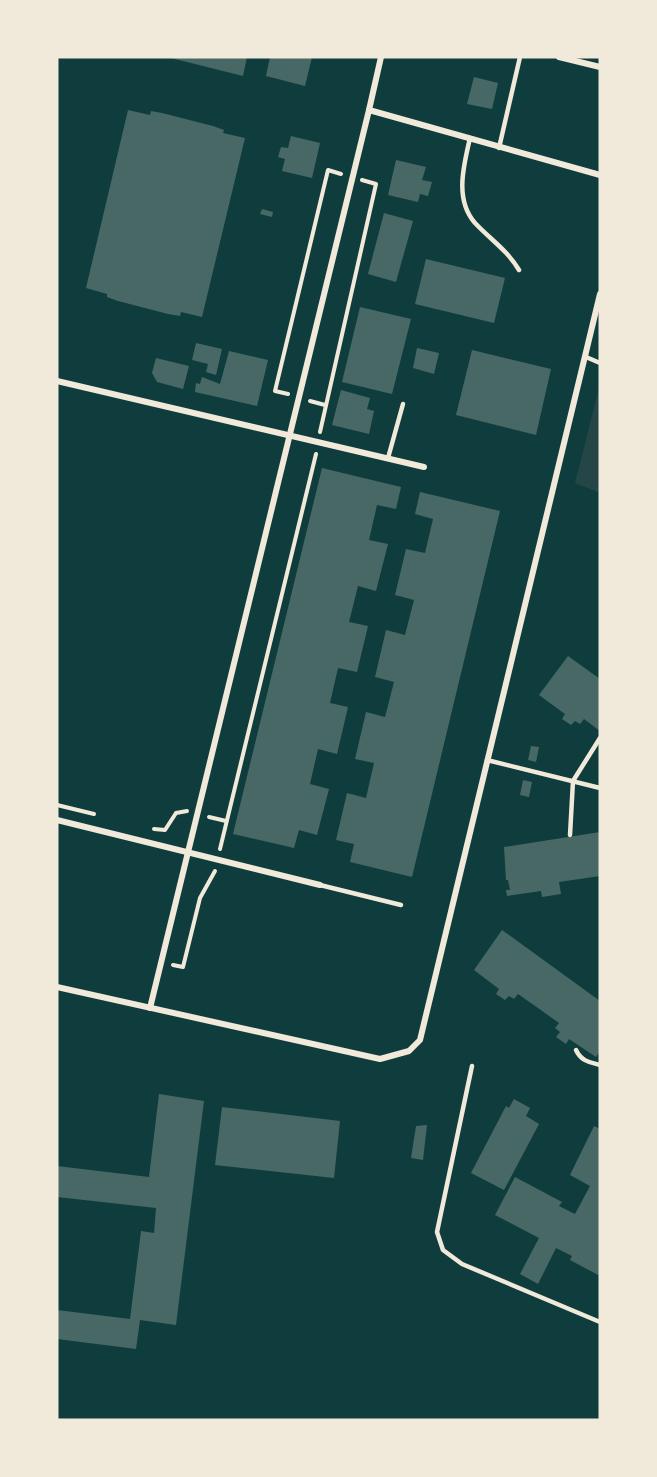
<svg xmlns="http://www.w3.org/2000/svg" width="657" height="1477" font-family="'Fira Sans',sans-serif">
  <style>
    .green { fill: #244646 }
    .building { fill: #486865 }
    .lines { fill: none; stroke-linecap: round; stroke-linejoin: round }
    .path { stroke: #f1e9da; stroke-width: 4 }
    .service { stroke: #f1e9da; stroke-width: 4.5 }
    .minor { stroke: #f1e9da; stroke-width: 6 }
  </style>
  <rect width="100%" height="100%" fill="#0f3d3e"/>
  <path class="green" d="M600,384V493L575,483Z"/>
  <g class="building">
    <path d="M167,57H247L243,76Z"/>
    <path d="M270,57H312L305,86L266,76Z"/>
    <path d="M474,77L498,83L492,109L467,104Z"/>
    <path d="M128,110L150,115L151,111L162,113L213,126L224,130L223,133L245,138L202,317L181,312L180,316L168,314L118,301L107,297V294L86,288Z"/>
    <path d="M291,136L320,143L312,178L282,171L285,159L278,157L281,147L288,148Z"/>
    <path d="M396,160L426,167L422,180L432,182L428,196L420,194L418,202L388,195Z"/>
    <path d="M262,209L273,212L272,217L260,214Z"/>
    <path d="M384,213L413,221L396,282L368,274Z"/>
    <path d="M426,259L505,278L494,323L415,304Z"/>
    <path d="M360,307L411,319L392,394L342,382Z"/>
    <path d="M196,343L222,349L216,375L206,372L208,364L192,360Z"/>
    <path d="M417,348L439,353L434,374L413,368Z"/>
    <path d="M472,350L551,369L536,435L456,415Z"/>
    <path d="M229,351L268,360L257,406L195,392L196,383L200,384L202,377L220,384Z"/>
    <path d="M156,358L189,366L183,389L157,382L152,373Z"/>
    <path d="M341,390L370,398L367,409L374,411L369,434L332,425Z"/>
    <path d="M322,468L401,487L396,509L377,505L369,540L388,544L376,591L358,586L349,622L368,626L357,672L338,668L330,703L348,707L337,754L318,749L310,784L329,789L317,835L299,830L294,848L233,834Z"/>
    <path d="M420,492L500,511L412,877L350,862L354,844L336,840L347,793L366,798L374,763L355,759L366,712L385,717L394,682L375,677L386,630L405,635L414,600L395,595L406,549L425,553L433,519L415,514Z"/>
    <path d="M568,656L600,679V731L584,719L580,724L575,721L571,725L562,719L565,714L539,695Z"/>
    <path d="M531,746L539,747L536,762L528,760Z"/>
    <path d="M523,780L532,782L529,797L520,795Z"/>
    <path d="M600,832V876L559,882L561,894L542,897L541,891L507,896L506,890H510L508,880H506L504,847Z"/>
    <path d="M502,930L600,1001V1051L596,1057L569,1039L566,1044L556,1037L560,1032L555,1028L559,1023L538,1008L518,994L514,999L509,996L505,1000L496,994L499,989L474,970Z"/>
    <path d="M159,1094L204,1101L176,1325L140,1320L136,1349L57,1339V1310L130,1319L141,1231L154,1233L156,1208L57,1197V1166L149,1177Z"/>
    <path d="M514,1099L530,1108L526,1116L539,1124L504,1190L471,1173L506,1106L509,1108Z"/>
    <path d="M222,1107L340,1121L334,1178L215,1165Z"/>
    <path d="M427,1125L423,1160L411,1158L416,1126Z"/>
    <path d="M594,1126L600,1129V1276L570,1260L572,1256L556,1248L538,1284L520,1274L539,1238L495,1215L515,1177L562,1202L559,1206L575,1214L590,1186L570,1175Z"/>
  </g>
  <g class="lines">
    <g class="path">
      <path d="M288,394L275,391L328,170L341,174"/>
      <path d="M310,401L325,405"/>
      <path d="M320,432L376,184L362,180"/>
      <path d="M57,805L94,814"/>
      <path d="M209,817L226,821"/>
      <path d="M154,829L165,830L176,813L187,811"/>
      <path d="M220,849L316,454"/>
      <path d="M173,965L183,967L200,898L215,871"/>
    </g>
    <g class="service">
      <path d="M470,138C464,165 454,199 475,223C491,240 507,250 519,270"/>
      <path d="M499,148L520,57"/>
      <path d="M586,357L600,363"/>
      <path d="M388,458L403,404"/>
      <path d="M487,760L600,788"/>
      <path d="M570,835L573,781L600,738"/>
      <path d="M320,885L401,905"/>
      <path d="M576,1050C581,1061 589,1062 600,1065"/>
      <path d="M472,1066L437,1232L443,1250L462,1264L600,1322"/>
    </g>
    <g class="minor">
      <path d="M381,57L369,110L600,175"/>
      <path d="M559,57L600,67"/>
      <path d="M57,381L424,467"/>
      <path d="M57,820L320,885"/>
      <path d="M57,987L380,1059L409,1051L420,1040L600,294"/>
      <path d="M150,1008L369,110"/>
    </g>
  </g>
  <rect width="657" height="1477" fill="none" stroke="#f1e9da" stroke-width="117"/>
</svg>
